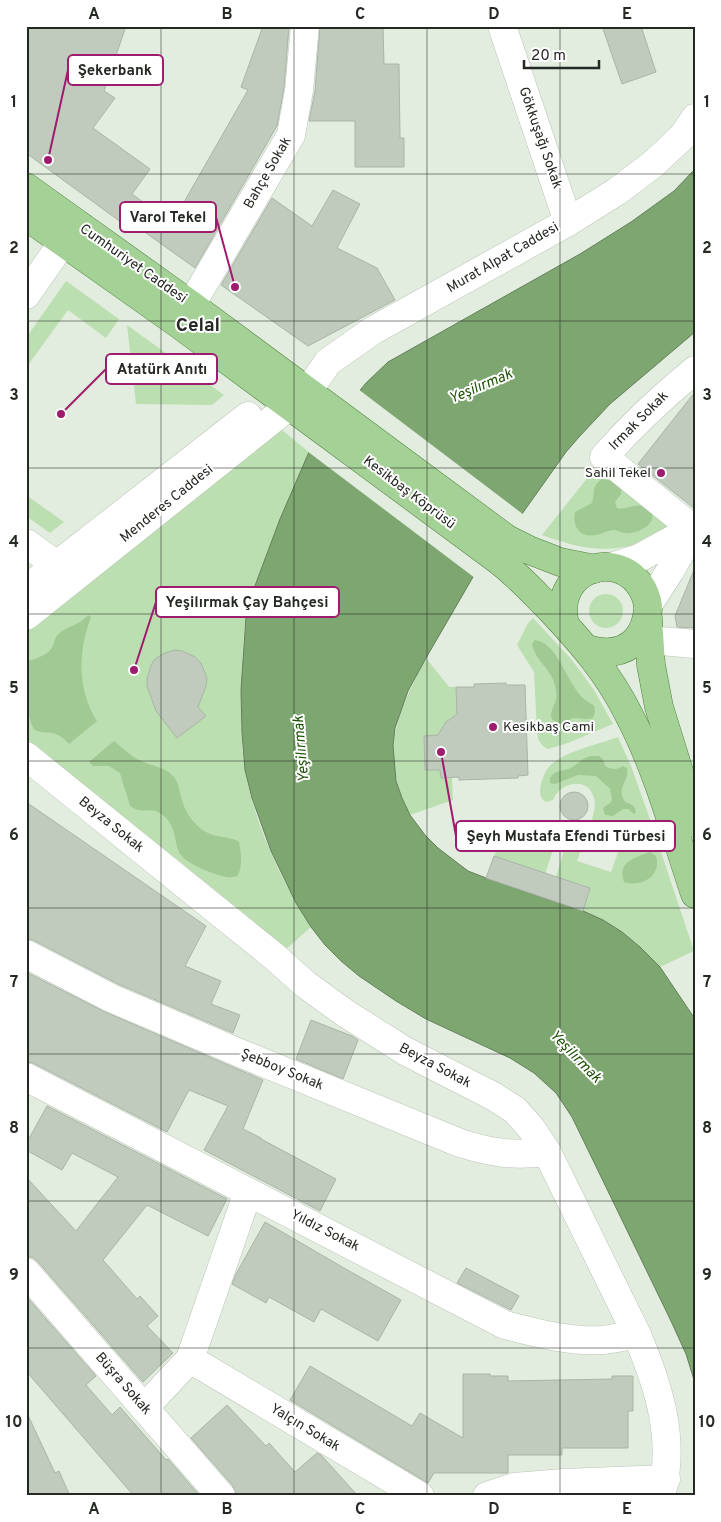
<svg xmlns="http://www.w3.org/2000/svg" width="721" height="1522" font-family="Overpass,sans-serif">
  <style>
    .green { fill: #bcdfb1 }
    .forest { fill: #a0c993 }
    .water { fill: #7ea671; stroke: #63805a }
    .pier { fill: #e2eddf }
    .building { fill: #c0cbbd; stroke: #aab4a7 }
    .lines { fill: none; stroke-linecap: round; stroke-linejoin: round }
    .minor-casing { stroke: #bbc5b7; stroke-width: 29 }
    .major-casing { stroke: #51823f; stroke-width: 29 }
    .minor { stroke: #fff; stroke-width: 28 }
    .major { stroke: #a4d195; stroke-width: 28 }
    .grid { fill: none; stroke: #252923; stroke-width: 1; stroke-opacity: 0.55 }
    .poi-dot { fill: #9e1b6d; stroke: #fff; stroke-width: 2 }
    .labels { text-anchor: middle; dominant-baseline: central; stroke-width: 4; stroke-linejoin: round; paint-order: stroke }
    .street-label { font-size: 14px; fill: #252923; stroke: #fff }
    .poi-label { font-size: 14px; fill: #252923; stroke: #fff; text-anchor: end }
    .water-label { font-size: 15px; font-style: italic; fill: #1f5306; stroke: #fff }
    .district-label { font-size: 19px; font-weight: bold; fill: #252923; stroke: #fff }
    .leader { fill: none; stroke: #9e1b6d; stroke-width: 2 }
    .callout-dot { fill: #9e1b6d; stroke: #fff; stroke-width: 2 }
    .callout { fill: #fff; stroke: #9e1b6d; stroke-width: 2 }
    .callout-label { font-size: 15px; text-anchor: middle; font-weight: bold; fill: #252923 }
    .neatline { fill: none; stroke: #252923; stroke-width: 2 }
    .grid-label { font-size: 16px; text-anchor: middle; font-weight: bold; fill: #252923 }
  </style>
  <rect width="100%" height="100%" fill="#e2eddf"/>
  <g class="green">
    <path d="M66,281L119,319L106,338L68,310L26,368V338Z"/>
    <path d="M127,325L224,395L212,405L136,404Z"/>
    <path d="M271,421L309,452C294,487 279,522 266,558C259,574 252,591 248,608C243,630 243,653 242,676C241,707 240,740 245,770C255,826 281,880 311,927L276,958L26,756V616Z"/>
    <path d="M604,457L682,520C669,527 650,540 637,544C602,554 575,547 542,535Z"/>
    <path d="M26,495L64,522L50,533L26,516Z"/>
    <circle cx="606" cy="611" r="17"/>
    <path d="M533,618L572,660L594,690L613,724L568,743L548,749C540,745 538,740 537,732L534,672L517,645L528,623Z"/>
    <path d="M426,658L449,687H456L460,737L424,736L425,770H440L441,778H452L453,800L410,815C405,804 400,794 397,783C384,738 406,697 426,658Z"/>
    <path d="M618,737L631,766L651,822L594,827L592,825C591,816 597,808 594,798C588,776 560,782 553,800L547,802C541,800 540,796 540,790C541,781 545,769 553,763C570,750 599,744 618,737Z"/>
    <path d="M525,827C532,837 543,840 555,844L545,874L494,856L504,831Z"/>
    <path d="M658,843L694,951L660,967C637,944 613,925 583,911L590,888L556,877L565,847L580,852L577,861L611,872L620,847Z"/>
  </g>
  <g class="forest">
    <path d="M602,479L613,481L621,488V494L615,502L617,508C627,511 636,501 646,508C663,519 642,533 629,533C624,534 619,531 614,530C608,530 602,534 596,535C580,538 572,527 575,512L592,503C596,491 590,488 602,479Z"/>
    <path d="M88,615L91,617C78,651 77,689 97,721L69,744C65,739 58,734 52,733C46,732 40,733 35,730C30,725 31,716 26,711V662C34,659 46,656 51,649C55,643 54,636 61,632C70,625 80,625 88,615Z"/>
    <path d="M535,640C563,644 567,696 594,705L595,712L593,718L587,719L573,718L562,724C545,720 552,712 556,700C557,697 556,688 555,685C551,669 535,660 532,644Z"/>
    <path d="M114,741C123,748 130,756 141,761C151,766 165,767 172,775C180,782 179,794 183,803C186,813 192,821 200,828C213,839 228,835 239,842C241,851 243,868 237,876C233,877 230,878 226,877C215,875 187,864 181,855C173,844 178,829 165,817C151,804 145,816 130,806C127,794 123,785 120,773L109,766H93L89,762Z"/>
    <path d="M591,756H599L603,759L605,766C612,770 616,770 623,766L627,768C630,782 615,787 625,802C631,804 635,805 636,812L634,814L628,809H623L613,816L605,815L603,808L611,802L612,799L610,789L596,776L578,775L555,784L550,783V778C555,769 562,772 571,768C578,764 582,758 591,756Z"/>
    <path d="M650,852L656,856C662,875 642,888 624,882C617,862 634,858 650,852Z"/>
  </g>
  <path class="water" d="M695,169V332L610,404L579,437L566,452L522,514L473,577L426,658L408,691L395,728L393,746L396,781L402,798L410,815L425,835L438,848L468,871L486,878L583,911L603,920L622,932L640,947L660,967L695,1019V1383L686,1354L671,1321L572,1117L556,1093L534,1073L510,1058L426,1019L396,1001L359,976L341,961L325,945L311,927L296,903L271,851L252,798L245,770L242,733L241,690L246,617L253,591L280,519L309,452L366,383L388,362L580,254L631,222L674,191Z"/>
  <path class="pier" d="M358,389L524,515L475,578L307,451Z"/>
  <g class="building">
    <path d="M26,26H126L104,91L115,98L93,128L150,169L132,194L172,223L248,90L241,87L263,26H289L284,88L277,126L195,268L132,223L129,228L26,153Z"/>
    <path d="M320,26H383L384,64H399L400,138H404V167H355V121H309L315,91Z"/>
    <path d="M602,26H641L656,72L622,84Z"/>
    <path d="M333,190L360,204L337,248L377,268L395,300L308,346L221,285L272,198L312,226Z"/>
    <path d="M695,392V509L638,464Z"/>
    <path d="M694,570L695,628L677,627L675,616Z"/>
    <path d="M175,650L182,651L195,657L201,663L207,678L206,686L198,707L206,716L177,738L156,711L147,686V679L151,665L155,659L165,653Z"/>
    <path d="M506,683V685H525L528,775L518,776V778L459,780V777L441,778L440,770H425L424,736L438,735L446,722L457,714L456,687H474V684Z"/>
    <circle cx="574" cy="806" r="14"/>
    <path d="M26,802L206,926L185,966L221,981L211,1004L240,1015L233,1033L118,984L33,940L26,939Z"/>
    <path d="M494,856L590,888L583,911L486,878Z"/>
    <path d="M26,972L105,1012L263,1080L243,1129L261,1138V1139L336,1179L320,1211L204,1150L228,1106L189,1090L167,1132L33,1063L26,1062Z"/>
    <path d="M311,1020L352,1036L358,1040L343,1079L296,1059Z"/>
    <path d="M47,1106L227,1199L208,1236L147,1205L103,1260L137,1299L140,1296L158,1316L147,1326L173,1353L143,1382L38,1262L32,1257H26V1177L76,1231L118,1177L72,1153L62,1170L26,1150V1144Z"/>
    <path d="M265,1222L344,1268L401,1300L378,1341L321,1309L314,1322L269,1297L266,1303L232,1284L236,1274Z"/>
    <path d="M466,1268L519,1296L511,1310L457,1283Z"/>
    <path d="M26,1296L96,1376L86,1385L112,1415L120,1407L166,1460L168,1459L200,1496H134L26,1371Z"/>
    <path d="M310,1366L412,1426L420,1413L463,1438V1374H490V1376H508V1381L612,1379V1376H633V1411H628V1448H562V1455H508V1473H434L428,1483L290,1400Z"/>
    <path d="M227,1405L266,1446L269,1443L295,1472L317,1453L321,1455L358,1496H236L233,1486L191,1438Z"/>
    <path d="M26,1411L55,1473L59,1471L70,1496H26Z"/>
  </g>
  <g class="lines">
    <g class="minor-casing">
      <g id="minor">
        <path d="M502,26L568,222"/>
        <path d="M26,295L63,242"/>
        <path d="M191,305L291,135L299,90L305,26"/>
        <path d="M694,528L682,520L604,457C632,425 662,397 695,370"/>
        <path d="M26,543L72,576"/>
        <path d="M611,567L639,558L694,528"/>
        <path d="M26,589L248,416"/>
        <path d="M648,605L670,571L695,527"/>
        <path d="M26,616L308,391L328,362L372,331L568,222L616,192L652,165L683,136L695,118"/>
        <path d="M649,640L695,644"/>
        <path d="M26,756L224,916L276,958L305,984L345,1013L405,1051L493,1096L515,1110L531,1128L547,1152L637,1335C659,1387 676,1440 661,1496"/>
        <path d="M26,954L111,998L242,1054L460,1143C492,1153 513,1156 547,1152"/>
        <path d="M26,1077L505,1325C537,1333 569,1342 602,1340C613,1339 625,1336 637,1335"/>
        <path d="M26,1272L221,1496"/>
        <path d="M190,1359L420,1496"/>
        <path d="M144,1408L190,1359L248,1192"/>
        <path d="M487,1496L514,1487L564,1483L666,1479"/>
      </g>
    </g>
    <g class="major-casing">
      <g id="major">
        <path d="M26,187L191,305L507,539L529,550L560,562L595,569"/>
        <path d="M26,216L180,325L494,557C515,572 532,591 550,609C582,643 608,673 629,715C658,770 675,835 695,894"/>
        <path d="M648,618L651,665L659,707L695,823"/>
        <path d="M565,625C551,569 619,546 643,590C646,596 648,602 648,609C647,620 644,631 636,640C623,654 604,654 587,649"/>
      </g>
    </g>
    <use href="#minor" class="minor"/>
    <use href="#major" class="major"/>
  </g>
  <path class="grid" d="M161,26V1496M294,26V1496M427,26V1496M560,26V1496M26,174H695M26,321H695M26,468H695M26,614H695M26,761H695M26,908H695M26,1054H695M26,1201H695M26,1348H695"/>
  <g class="poi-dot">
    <circle cx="661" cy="473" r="5"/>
    <circle cx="493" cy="727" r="5"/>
  </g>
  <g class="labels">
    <g class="street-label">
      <text transform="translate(540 138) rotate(71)">Gökkuşağı Sokak</text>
      <text transform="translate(268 173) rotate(-60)">Bahçe Sokak</text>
      <text transform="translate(503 258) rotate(-30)">Murat Alpat Caddesi</text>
      <text transform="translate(133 264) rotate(35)">Cumhuriyet Caddesi</text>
      <text transform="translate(639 421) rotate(-45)">Irmak Sokak</text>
      <text transform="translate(409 493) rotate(37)">Kesikbaş Köprüsü</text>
      <text transform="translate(167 504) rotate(-39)">Menderes Caddesi</text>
      <text transform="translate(111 825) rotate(39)">Beyza Sokak</text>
      <text transform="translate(435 1066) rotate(28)">Beyza Sokak</text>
      <text transform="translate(282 1070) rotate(22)">Şebboy Sokak</text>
      <text transform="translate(325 1231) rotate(27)">Yıldız Sokak</text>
      <text transform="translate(123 1384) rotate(49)">Büşra Sokak</text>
      <text transform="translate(305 1428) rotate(31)">Yalçın Sokak</text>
    </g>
    <g class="poi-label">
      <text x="651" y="473">Sahil Tekel</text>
      <text x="503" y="727" text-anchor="start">Kesikbaş Cami</text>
    </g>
    <g class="water-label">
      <text transform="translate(481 387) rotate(-23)">Yeşilırmak</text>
      <text transform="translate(302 749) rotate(-95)">Yeşilırmak</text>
      <text transform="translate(575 1057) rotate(46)">Yeşilırmak</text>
    </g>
    <g class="district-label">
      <text x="198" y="326">Celal</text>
    </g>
  </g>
  <path class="leader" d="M48 160L68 70M235 287L216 217M61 414L106 369M134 670L156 602M441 752L456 836"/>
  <g class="callout-dot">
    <circle cx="48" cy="160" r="5"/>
    <circle cx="235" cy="287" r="5"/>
    <circle cx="61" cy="414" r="5"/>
    <circle cx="134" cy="670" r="5"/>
    <circle cx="441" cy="752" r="5"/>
  </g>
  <g class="callout">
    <rect x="68" y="55" width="95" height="30" rx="5"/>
    <rect x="120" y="202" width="96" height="30" rx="5"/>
    <rect x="106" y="354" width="111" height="30" rx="5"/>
    <rect x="156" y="587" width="183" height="30" rx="5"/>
    <rect x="456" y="821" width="219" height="30" rx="5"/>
  </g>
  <g class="callout-label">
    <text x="115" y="75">Şekerbank</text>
    <text x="168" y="222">Varol Tekel</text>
    <text x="162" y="374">Atatürk Anıtı</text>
    <text x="247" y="607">Yeşilırmak Çay Bahçesi</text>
    <text x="566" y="841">Şeyh Mustafa Efendi Türbesi</text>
  </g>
  <rect width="721" height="1522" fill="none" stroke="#ffffff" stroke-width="55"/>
  <path d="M524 60v8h75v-8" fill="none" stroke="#252923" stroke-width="2.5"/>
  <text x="531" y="60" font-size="15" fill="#252923" stroke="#ffffff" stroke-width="4" paint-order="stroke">20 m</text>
  <rect x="28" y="28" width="666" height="1466" class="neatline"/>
  <g class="grid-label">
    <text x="94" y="19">A</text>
    <text x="227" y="19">B</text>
    <text x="360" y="19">C</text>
    <text x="494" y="19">D</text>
    <text x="627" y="19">E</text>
    <text x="14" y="107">1</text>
    <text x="707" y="107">1</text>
    <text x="14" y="253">2</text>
    <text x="707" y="253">2</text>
    <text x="14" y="400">3</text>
    <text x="707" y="400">3</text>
    <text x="14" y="547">4</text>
    <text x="707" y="547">4</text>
    <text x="14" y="693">5</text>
    <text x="707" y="693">5</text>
    <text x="14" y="840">6</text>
    <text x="707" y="840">6</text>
    <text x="14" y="987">7</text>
    <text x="707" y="987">7</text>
    <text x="14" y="1133">8</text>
    <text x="707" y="1133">8</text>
    <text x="14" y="1280">9</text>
    <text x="707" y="1280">9</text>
    <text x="14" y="1427">10</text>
    <text x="707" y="1427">10</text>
    <text x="94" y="1514">A</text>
    <text x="227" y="1514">B</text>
    <text x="360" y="1514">C</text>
    <text x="494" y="1514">D</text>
    <text x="627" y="1514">E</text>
  </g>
</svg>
